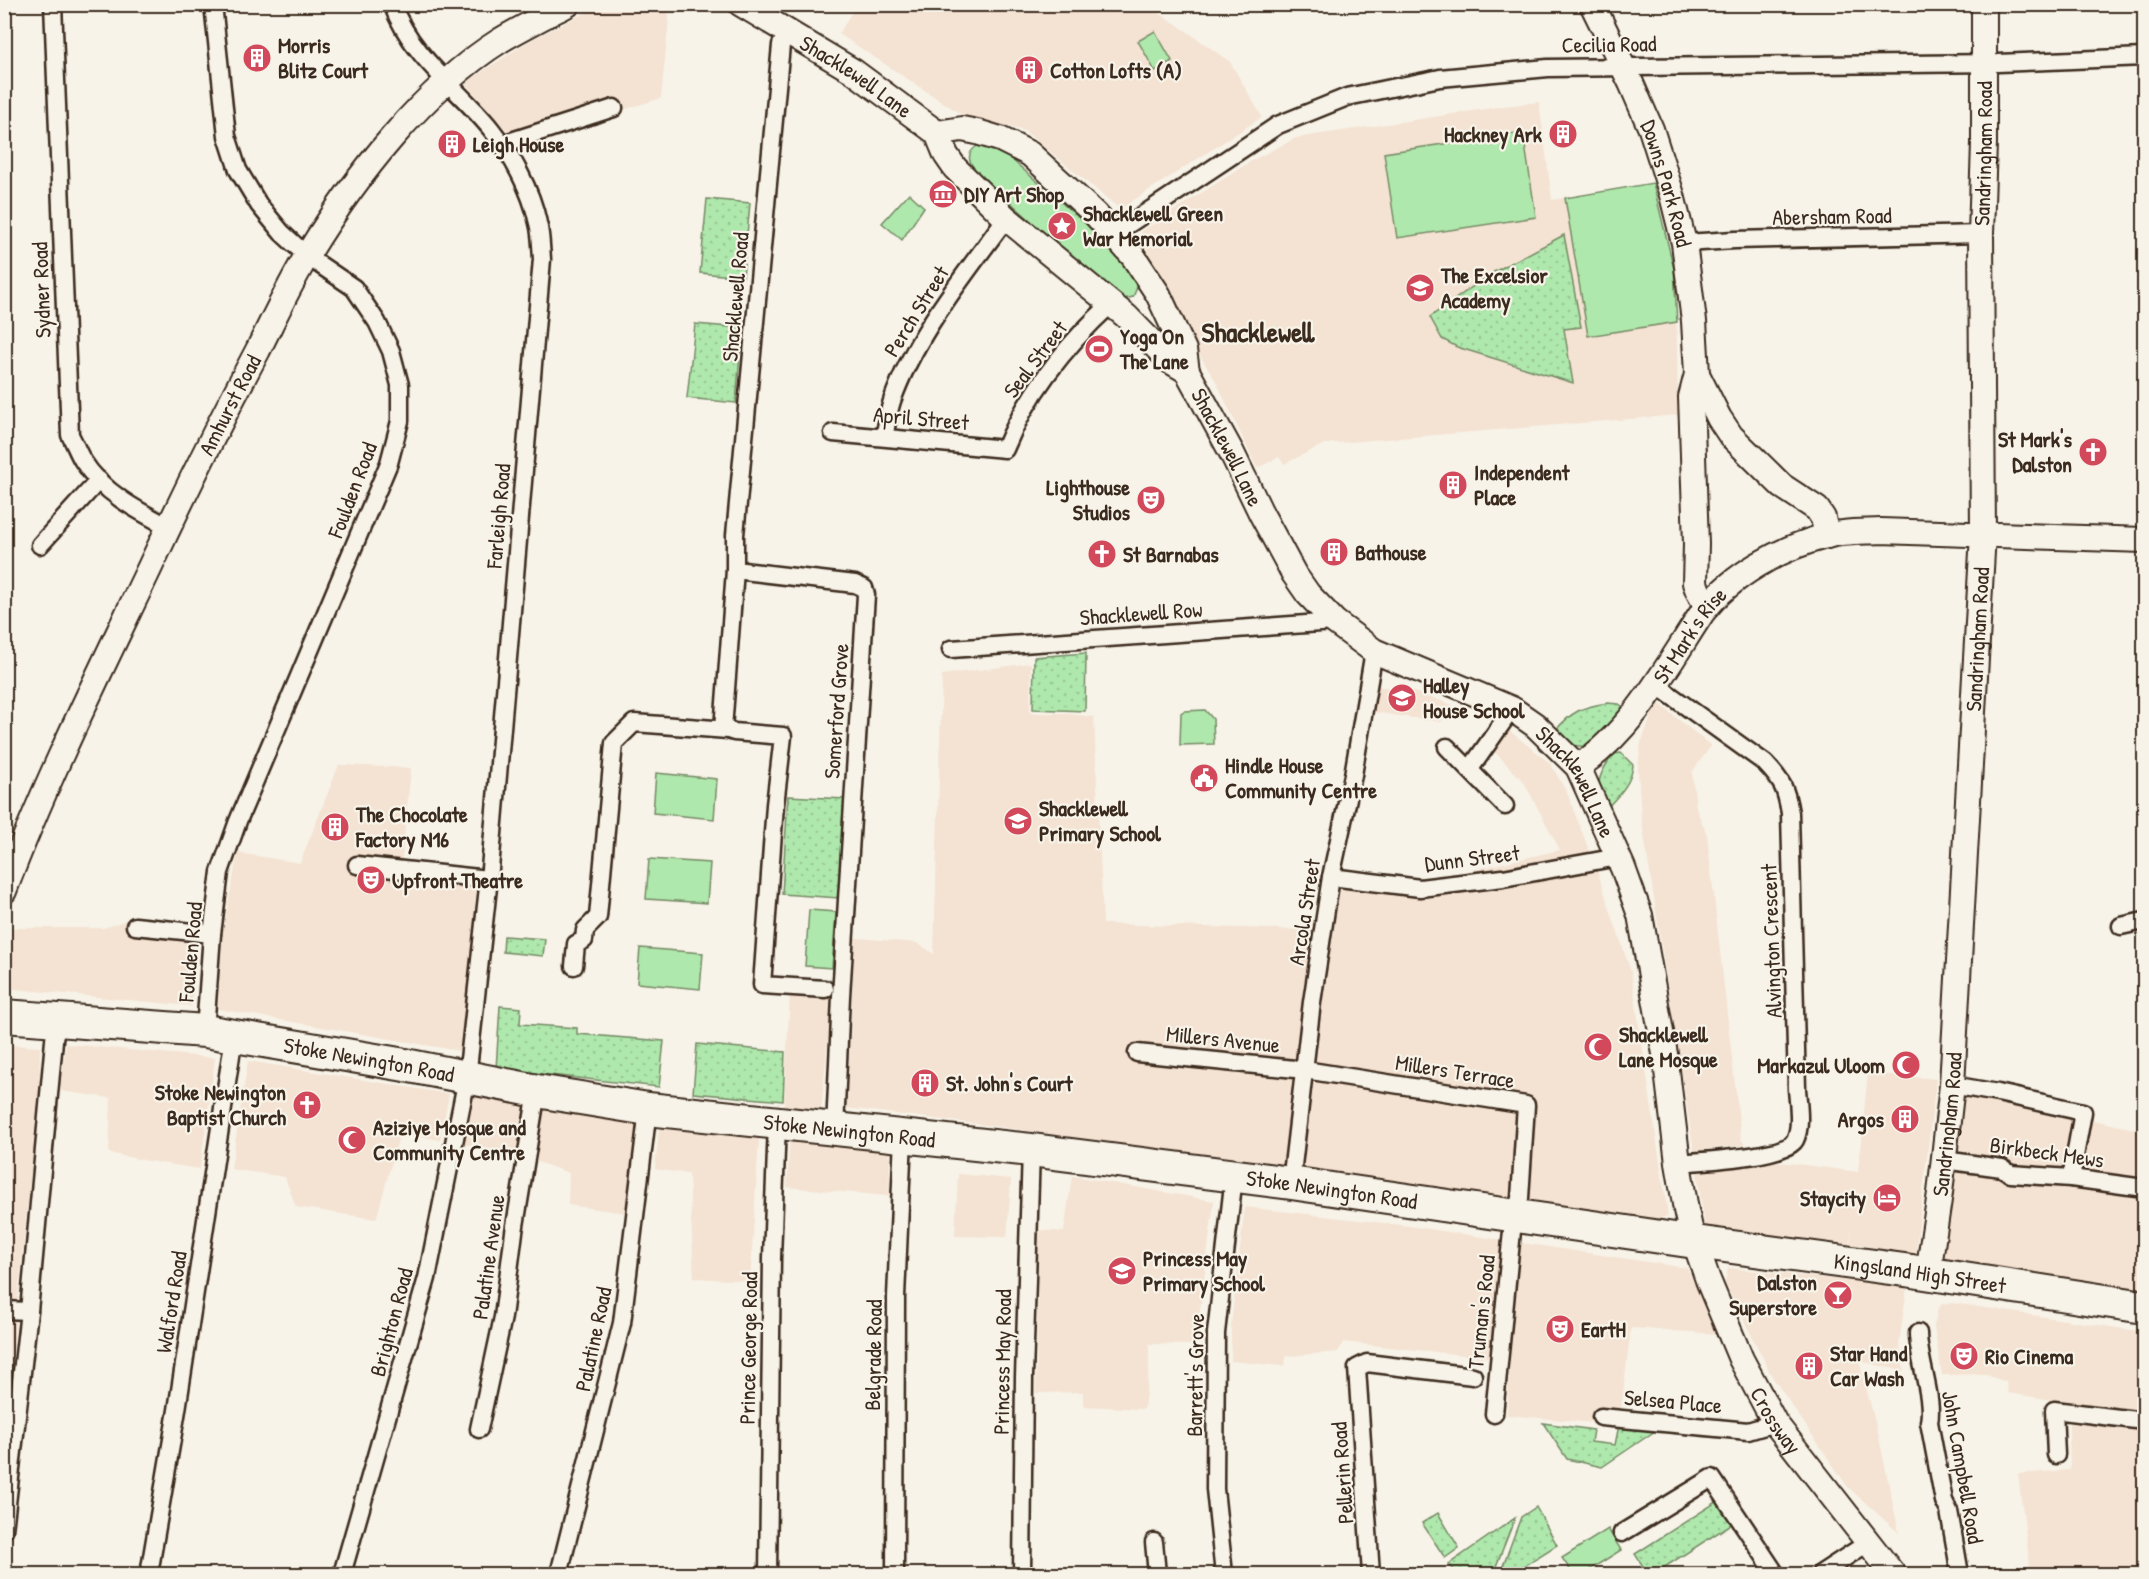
<svg xmlns="http://www.w3.org/2000/svg" width="2149" height="1579" font-family="'Patrick Hand',sans-serif">
  <style>
    .built { fill: #f4e2d2 }
    .grass { fill: url(#grass-dots); stroke: #758965; stroke-width: 1.5 }
    .park { fill: #afe8ac; stroke: #758965; stroke-width: 1.5 }
    .lines { fill: none; stroke-linecap: round; stroke-linejoin: round }
    .street-casing { stroke: #3b2a1e; stroke-width: 21 }
    .secondary-casing { stroke: #3b2a1e; stroke-width: 28 }
    .highway-casing { stroke: #3b2a1e; stroke-width: 36 }
    .street { stroke: #f7f3e8; stroke-width: 16 }
    .secondary { stroke: #f7f3e8; stroke-width: 24 }
    .highway { stroke: #f7f3e8; stroke-width: 32 }
    .labels { text-anchor: middle; dominant-baseline: central; stroke-width: 4.5; stroke-linejoin: round; paint-order: stroke }
    .street-label { font-size: 22px; fill: #3b2a1e; stroke: #f7f3e8 }
    .poi-label { font-size: 22px; font-weight: bold; fill: #3b2a1e; stroke: #f7f3e8; text-anchor: start }
    .district-label { font-size: 28px; font-weight: bold; fill: #3b2a1e; stroke: #f7f3e8 }
  </style>
  <defs>
    <pattern id="grass-dots" width="8" height="8" patternUnits="userSpaceOnUse" patternTransform="scale(1.5)"><rect width="8" height="8" fill="#afe8ac"/><path d="M2 2h.1M6 6h.1" fill="none" stroke="#97c794" stroke-width="1.8" stroke-linecap="round"/></pattern>
  </defs>
  <rect width="100%" height="100%" fill="#f7f3e8"/>
  <filter id="ink" filterUnits="userSpaceOnUse"><feTurbulence type="fractalNoise" baseFrequency=".0167" numOctaves="2"/><feDisplacementMap in="SourceGraphic" scale="12" xChannelSelector="R" yChannelSelector="G"/><feConvolveMatrix kernelMatrix="1 2 1 2 8 2 1 2 1" color-interpolation-filters="sRGB"/></filter>
  <g filter="url(#ink)">
    <g class="built">
      <path d="M601,5H668L669,17L661,98L517,143L465,83L531,40Z"/>
      <path d="M862,5H1145L1175,23L1230,62L1262,117L1120,209L1025,131L961,114L839,34L853,10Z"/>
      <path d="M1539,102L1552,200L1653,183L1674,269L1676,293L1678,415L1324,444L1284,464L1279,457L1257,468L1216,381L1185,332L1141,236L1142,231L1253,160L1296,138L1505,106Z"/>
      <path d="M1031,663L1030,713H1062L1094,717L1103,924L1308,930L1342,871L1420,882L1560,850L1524,782L1492,749L1507,729L1550,763L1567,793L1598,874L1631,972L1668,1216L1657,1219L1324,1170L985,1125L847,1108L855,938L917,943L934,954L942,675Z"/>
      <path d="M1376,686L1408,690L1453,705L1441,722L1373,712Z"/>
      <path d="M1657,702L1711,746L1692,772L1696,808L1707,835L1741,1139L1745,1145L1694,1151L1641,816L1638,769L1641,743Z"/>
      <path d="M339,765L411,768L401,867L477,873L466,1052L218,1009L223,931L238,853L300,863Z"/>
      <path d="M127,920L200,928L191,1006L5,988L6,928H104Z"/>
      <path d="M790,992L832,995L821,1111L784,1109Z"/>
      <path d="M66,1044L215,1058L200,1169L148,1161L109,1153L111,1098L60,1091Z"/>
      <path d="M8,1045L40,1047L39,1089L10,1377L5,1400V1075Z"/>
      <path d="M248,1061L449,1094L440,1140L400,1132L376,1219L296,1207L285,1177L231,1169Z"/>
      <path d="M1868,1073L1936,1079L1915,1257L1874,1252V1247L1850,1244L1852,1228L1849,1244L1705,1227L1697,1172L1766,1160L1858,1172Z"/>
      <path d="M1965,1093L2144,1131V1291L1944,1260Z"/>
      <path d="M471,1096L636,1119L627,1213L568,1205L569,1173L512,1153L464,1144Z"/>
      <path d="M659,1129L759,1139L750,1281L694,1278L689,1174L655,1169Z"/>
      <path d="M790,1139L890,1149L889,1196L787,1187Z"/>
      <path d="M958,1174L1011,1179L1007,1237L955,1236Z"/>
      <path d="M1072,1176L1214,1201L1200,1310L1198,1345L1149,1344V1368L1144,1409L1083,1406V1392L1036,1393L1039,1230L1064,1232Z"/>
      <path d="M1245,1207L1409,1226L1687,1268L1719,1334L1631,1328L1619,1425L1507,1415L1510,1360L1343,1342L1338,1352L1286,1356L1285,1366L1231,1361V1325Z"/>
      <path d="M1728,1268L1907,1287L1899,1343L1904,1371L1859,1361L1878,1433L1899,1533L1848,1487L1773,1378L1725,1283Z"/>
      <path d="M1952,1303L2144,1332V1574H2031L2018,1474L2070,1470L2069,1424L2071,1403L2008,1393L2006,1382L1984,1374L1942,1375L1934,1326L1938,1309L1942,1304Z"/>
    </g>
    <g class="grass">
      <path d="M707,199L750,203L743,277L700,273Z"/>
      <path d="M1564,235L1581,327L1564,329L1573,383L1457,347L1442,339L1430,317L1492,273Z"/>
      <path d="M695,324L742,328L736,403L687,398Z"/>
      <path d="M1086,653L1085,711L1033,709L1034,657Z"/>
      <path d="M1607,703L1619,704L1623,707C1611,723 1594,757 1570,743C1564,739 1560,735 1555,731C1572,711 1582,707 1607,703Z"/>
      <path d="M1621,753L1633,765C1632,783 1618,796 1606,809C1595,781 1597,779 1613,754Z"/>
      <path d="M788,796L845,799L839,898L782,894Z"/>
      <path d="M504,936L545,939L543,956L503,952Z"/>
      <path d="M500,1006L521,1008L520,1024L577,1028V1034L664,1041L659,1087L496,1069Z"/>
      <path d="M697,1044L785,1052L783,1101L693,1093Z"/>
      <path d="M1543,1423L1593,1430L1591,1442L1615,1445L1619,1425L1661,1427L1602,1467L1567,1459Z"/>
      <path d="M1718,1501L1733,1523L1654,1574H1648L1635,1554Z"/>
      <path d="M1536,1507L1557,1545L1511,1574H1500L1521,1517Z"/>
      <path d="M1438,1513L1459,1548L1445,1558L1422,1523Z"/>
      <path d="M1515,1518L1493,1574H1457L1449,1564Z"/>
    </g>
    <g class="park">
      <path d="M1155,31L1172,61L1155,71L1138,41Z"/>
      <path d="M1523,132L1536,217L1397,238L1384,153Z"/>
      <path d="M977,146H987L1003,152L1100,236L1118,254L1138,285L1133,297L1124,299L1114,296L977,172C969,163 965,154 977,146Z"/>
      <path d="M1653,183L1674,269L1677,322L1588,336L1565,198Z"/>
      <path d="M909,193L924,207L902,240L882,223Z"/>
      <path d="M1205,710L1213,719L1214,744L1180,745L1181,713L1184,711Z"/>
      <path d="M656,773L717,779L714,819L653,813Z"/>
      <path d="M649,859L710,863L707,903L646,899Z"/>
      <path d="M809,910L836,912L832,968L805,966Z"/>
      <path d="M640,948L703,953L700,989L637,983Z"/>
      <path d="M1608,1529L1621,1550L1583,1574H1573L1562,1558Z"/>
    </g>
    <g class="lines">
      <g class="street-casing">
        <g id="street">
          <path d="M53,4L70,435C75,444 78,453 83,461C102,492 138,511 169,527"/>
          <path d="M502,144L614,108"/>
          <path d="M1114,234L1278,125L1347,97L1440,78L1548,68L1998,63L2144,57"/>
          <path d="M1684,243L1735,240L1981,234"/>
          <path d="M833,433L1005,449C1028,392 1066,345 1111,304"/>
          <path d="M884,437C887,425 888,413 892,401C916,333 965,275 1006,218"/>
          <path d="M40,545L99,480"/>
          <path d="M735,570L855,584L864,588L866,595L841,996L835,1129"/>
          <path d="M951,649L1335,622"/>
          <path d="M1658,681L1666,692L1765,763C1782,781 1786,788 1790,813L1797,1089C1798,1104 1802,1126 1795,1140C1786,1157 1699,1161 1678,1163"/>
          <path d="M723,729L735,570V535L781,45L787,31"/>
          <path d="M1447,747L1505,806"/>
          <path d="M1470,769L1512,709"/>
          <path d="M357,865L488,879"/>
          <path d="M1331,877L1420,888L1503,878L1618,857"/>
          <path d="M135,926L212,934"/>
          <path d="M2121,926L2144,921"/>
          <path d="M574,966L576,944L584,940L585,930L598,917L614,743L634,723L728,730L734,732L783,736L775,805L762,985L825,989"/>
          <path d="M205,1031L212,934L220,872L238,821L389,463L400,421V385L391,351L377,322L354,288L307,256L282,233L259,205L238,170L227,136L213,4"/>
          <path d="M1137,1053L1305,1070L1526,1105L1520,1198L1512,1231L1494,1414"/>
          <path d="M1952,1085L1998,1093L2083,1112L2071,1178"/>
          <path d="M1944,1160L2002,1168L2011,1174L2071,1178L2144,1188"/>
          <path d="M1291,1183L1312,1002L1331,877L1353,775L1374,651"/>
          <path d="M4,1310L29,1311"/>
          <path d="M1918,1333C1918,1360 1934,1398 1929,1422L1944,1501L1949,1511L1960,1574"/>
          <path d="M1601,1417L1748,1431L1775,1423"/>
          <path d="M479,1429L503,1317L514,1232L537,1091"/>
          <path d="M2056,1455L2054,1410L2144,1421"/>
          <path d="M4,1530L29,1311L56,1019"/>
          <path d="M1622,1533L1712,1478L1776,1574"/>
          <path d="M1154,1542L1157,1574"/>
          <path d="M149,1574L177,1410L234,1036"/>
          <path d="M342,1574L427,1278L467,1078L490,869L542,259C541,247 541,234 538,223C531,190 512,155 491,129C456,86 413,59 392,4"/>
          <path d="M559,1574L622,1323L648,1109"/>
          <path d="M768,1574L772,1258L777,1123"/>
          <path d="M895,1574L896,1297L903,1137"/>
          <path d="M1022,1574L1024,1377L1031,1150"/>
          <path d="M1224,1574L1215,1489L1216,1333L1234,1176"/>
          <path d="M1371,1574L1357,1368L1367,1363L1473,1376"/>
          <path d="M1820,1574L1869,1542"/>
        </g>
      </g>
      <g class="secondary-casing">
        <g id="secondary">
          <path id="s1" d="M741,4L853,71L937,133L946,155L955,168L1006,218L1126,316L1170,361L1187,371"/>
          <path id="s2" d="M1592,4L1631,83L1651,129L1672,195L1684,243L1694,321L1697,374L1691,397L1696,544L1695,583L1698,591L1707,607"/>
          <path id="s3" d="M937,133L962,129L977,132L1000,139L1030,154L1095,214L1133,256L1158,294L1184,350L1187,371L1232,453L1261,513L1294,574L1308,594L1335,622L1374,651L1512,709L1535,725L1578,767L1623,868L1640,915L1665,1054L1678,1163L1686,1210L1690,1228L1708,1280L1741,1359L1775,1423L1893,1574"/>
          <path d="M1697,374L1719,418L1731,436L1782,486L1817,509L1823,518L1827,536"/>
          <path id="s4" d="M1578,767C1633,730 1666,668 1702,613C1731,575 1781,548 1826,536C1843,531 1863,532 1881,531L2144,540"/>
          <path id="s5" d="M4,891C46,780 99,674 150,567C184,494 220,421 258,350C274,318 289,285 308,254C355,177 423,89 501,40C523,27 545,16 568,4"/>
          <path id="s6" d="M1928,1273L1940,1193L1952,1085L1983,534L1981,234L1984,143V4"/>
        </g>
      </g>
      <g class="highway-casing">
        <g id="highway">
          <path id="s7" d="M4,1016L205,1031L405,1065L537,1091L648,1109L1031,1150L1291,1183L1695,1242L1912,1271L2144,1307"/>
        </g>
      </g>
      <use href="#street" class="street"/>
      <use href="#secondary" class="secondary"/>
      <use href="#highway" class="highway"/>
    </g>
  </g>
  <defs>
    <g id="building-disc" transform="scale(1.5)"><circle r="9.5" fill="#d1495b" stroke="#f7f3e8"/><path d="M-4-6H4V6H1V3H-1V6H-4ZM-2.5-4.3h1.7v1.8h-1.7ZM.8-4.3h1.7v1.8H.8ZM-2.5-1h1.7V.8h-1.7ZM.8-1h1.7V.8H.8Z" fill="#fff"/></g>
    <g id="museum-disc" transform="scale(1.5)"><circle r="9.5" fill="#d1495b" stroke="#f7f3e8"/><path d="M0-6L6-3V-2H-6V-3ZM-5-1h2V3h-2ZM-1-1h2V3h-2ZM3-1h2V3H3ZM-6 4H6V6H-6Z" fill="#fff"/></g>
    <g id="sight-disc" transform="scale(1.5)"><circle r="9.5" fill="#d1495b" stroke="#f7f3e8"/><path d="M0-6L1.8-2.2L6-1.7L2.9 1.2L3.7 5.4L0 3.3L-3.7 5.4L-2.9 1.2L-6-1.7L-1.8-2.2Z" fill="#fff"/></g>
    <g id="school-disc" transform="scale(1.5)"><circle r="9.5" fill="#d1495b" stroke="#f7f3e8"/><path d="M0-5L7-2L0 1L-7-2ZM-4 1L0 2.5L4 1V4Q0 6-4 4Z" fill="#fff"/></g>
    <g id="stadium-disc" transform="scale(1.5)"><circle r="9.5" fill="#d1495b" stroke="#f7f3e8"/><path d="M0-5a6.5 5 0 1 0 0 10a6.5 5 0 1 0 0-10ZM-3.5-1.8h7v3.6h-7Z" fill="#fff"/></g>
    <g id="church-disc" transform="scale(1.5)"><circle r="9.5" fill="#d1495b" stroke="#f7f3e8"/><path d="M-1.2-6h2.4v3.5h3.3v2.4h-3.3V6h-2.4V-.1h-3.3v-2.4h3.3Z" fill="#fff"/></g>
    <g id="theatre-disc" transform="scale(1.5)"><circle r="9.5" fill="#d1495b" stroke="#f7f3e8"/><path d="M-5-5.5Q0-4 5-5.5V0Q5 5 0 6Q-5 5-5 0ZM-3.3-2.5H-1v1.5H-3.3ZM1-2.5H3.3v1.5H1ZM-2.8 1Q0 5.5 2.8 1Z" fill="#fff"/></g>
    <g id="civic-disc" transform="scale(1.5)"><circle r="9.5" fill="#d1495b" stroke="#f7f3e8"/><path d="M-.6-6.5H3V-4.5H.6V-3L4-1V1h2V6H-6V1h2V-1L-.6-3ZM-1.2 2.5V6h2.4V2.5Z" fill="#fff"/></g>
    <g id="mosque-disc" transform="scale(1.5)"><circle r="9.5" fill="#d1495b" stroke="#f7f3e8"/><path d="M3.5-4.9A6 6 0 1 0 3.5 4.9A5 5 0 1 1 3.5-4.9Z" fill="#fff"/></g>
    <g id="hotel-disc" transform="scale(1.5)"><circle r="9.5" fill="#d1495b" stroke="#f7f3e8"/><path d="M-6-4.5h1.5V1H6V5H4.5V3h-9V5H-6ZM-4 0a1.8 1.8 0 1 1 3.6 0ZM.5 0V-2.5h3Q6-2.5 6 0Z" fill="#fff"/></g>
    <g id="bar-disc" transform="scale(1.5)"><circle r="9.5" fill="#d1495b" stroke="#f7f3e8"/><path d="M-6-5H6L.8 .8V4.5H3.5V6h-7V4.5H-.8V.8Z" fill="#fff"/></g>
  </defs>
  <g fill-rule="evenodd">
    <use href="#building-disc" x="257" y="58"/>
    <use href="#building-disc" x="1029" y="70"/>
    <use href="#building-disc" x="1563" y="134"/>
    <use href="#building-disc" x="452" y="144"/>
    <use href="#museum-disc" x="943" y="194"/>
    <use href="#sight-disc" x="1062" y="226"/>
    <use href="#school-disc" x="1420" y="288"/>
    <use href="#stadium-disc" x="1099" y="349"/>
    <use href="#church-disc" x="2093" y="452"/>
    <use href="#building-disc" x="1453" y="485"/>
    <use href="#theatre-disc" x="1151" y="500"/>
    <use href="#building-disc" x="1334" y="552"/>
    <use href="#church-disc" x="1102" y="554"/>
    <use href="#school-disc" x="1402" y="698"/>
    <use href="#civic-disc" x="1204" y="778"/>
    <use href="#school-disc" x="1018" y="821"/>
    <use href="#building-disc" x="335" y="827"/>
    <use href="#theatre-disc" x="371" y="880"/>
    <use href="#mosque-disc" x="1598" y="1047"/>
    <use href="#mosque-disc" x="1906" y="1065"/>
    <use href="#building-disc" x="925" y="1083"/>
    <use href="#church-disc" x="307" y="1105"/>
    <use href="#building-disc" x="1905" y="1119"/>
    <use href="#mosque-disc" x="352" y="1140"/>
    <use href="#hotel-disc" x="1887" y="1198"/>
    <use href="#school-disc" x="1122" y="1271"/>
    <use href="#bar-disc" x="1838" y="1295"/>
    <use href="#theatre-disc" x="1560" y="1329"/>
    <use href="#theatre-disc" x="1964" y="1356"/>
    <use href="#building-disc" x="1809" y="1366"/>
  </g>
  <g class="labels">
    <g class="street-label">
      <text transform="translate(1609 44) rotate(-1)">Cecilia Road</text>
      <text stroke="none"><textPath href="#s1" startOffset="136">Shacklewell Lane</textPath></text>
      <text stroke="none"><textPath href="#s6" startOffset="1122">Sandringham Road</textPath></text>
      <text stroke="none"><textPath href="#s2" startOffset="195">Downs Park Road</textPath></text>
      <text transform="translate(1832 216) rotate(-1)">Abersham Road</text>
      <text transform="translate(41 290) rotate(-92)">Sydner Road</text>
      <text transform="translate(735 297) rotate(-85)">Shacklewell Road</text>
      <text transform="translate(916 311) rotate(-58)">Perch Street</text>
      <text transform="translate(1035 359) rotate(-53)">Seal Street</text>
      <text stroke="none"><textPath href="#s5" startOffset="536">Amhurst Road</textPath></text>
      <text transform="translate(921 418) rotate(5)">April Street</text>
      <text stroke="none"><textPath href="#s3" startOffset="458">Shacklewell Lane</textPath></text>
      <text transform="translate(352 490) rotate(-69)">Foulden Road</text>
      <text transform="translate(498 516) rotate(-85)">Farleigh Road</text>
      <text transform="translate(1141 613) rotate(-4)">Shacklewell Row</text>
      <text stroke="none"><textPath href="#s4" startOffset="174">St Mark's Rise</textPath></text>
      <text stroke="none"><textPath href="#s6" startOffset="636">Sandringham Road</textPath></text>
      <text transform="translate(836 711) rotate(-86)">Somerford Grove</text>
      <text stroke="none"><textPath href="#s3" startOffset="962">Shacklewell Lane</textPath></text>
      <text transform="translate(1472 858) rotate(-7)">Dunn Street</text>
      <text transform="translate(1304 912) rotate(-81)">Arcola Street</text>
      <text transform="translate(1771 941) rotate(-92)">Alvington Crescent</text>
      <text transform="translate(190 952) rotate(-85)">Foulden Road</text>
      <text transform="translate(1223 1039) rotate(6)">Millers Avenue</text>
      <text stroke="none"><textPath href="#s7" startOffset="368">Stoke Newington Road</textPath></text>
      <text transform="translate(1455 1071) rotate(9)">Millers Terrace</text>
      <text stroke="none"><textPath href="#s6" startOffset="150">Sandringham Road</textPath></text>
      <text stroke="none"><textPath href="#s7" startOffset="854">Stoke Newington Road</textPath></text>
      <text transform="translate(2047 1152) rotate(8)">Birkbeck Mews</text>
      <text stroke="none"><textPath href="#s7" startOffset="1340">Stoke Newington Road</textPath></text>
      <text transform="translate(488 1257) rotate(-82)">Palatine Avenue</text>
      <text stroke="none"><textPath href="#s7" startOffset="1934">Kingsland High Street</textPath></text>
      <text transform="translate(171 1302) rotate(-81)">Walford Road</text>
      <text transform="translate(1481 1312) rotate(-84)">Truman's Road</text>
      <text transform="translate(391 1322) rotate(-75)">Brighton Road</text>
      <text transform="translate(593 1339) rotate(-78)">Palatine Road</text>
      <text transform="translate(748 1348) rotate(-89)">Prince George Road</text>
      <text transform="translate(873 1355) rotate(-89)">Belgrade Road</text>
      <text transform="translate(1002 1362) rotate(-89)">Princess May Road</text>
      <text transform="translate(1195 1375) rotate(-89)">Barrett's Grove</text>
      <text transform="translate(1673 1401) rotate(5)">Selsea Place</text>
      <text stroke="none"><textPath href="#s3" startOffset="1640">Crossway</textPath></text>
      <text transform="translate(1963 1467) rotate(80)">John Campbell Road</text>
      <text transform="translate(1342 1473) rotate(-94)">Pellerin Road</text>
    </g>
    <g class="poi-label">
      <text x="278" y="45">Morris<tspan x="278" dy="25">Blitz Court</tspan></text>
      <text x="1050" y="70">Cotton Lofts (A)</text>
      <text x="1542" y="134" text-anchor="end">Hackney Ark</text>
      <text x="473" y="144">Leigh House</text>
      <text x="964" y="194">DIY Art Shop</text>
      <text x="1083" y="213">Shacklewell Green<tspan x="1083" dy="25">War Memorial</tspan></text>
      <text x="1441" y="275">The Excelsior<tspan x="1441" dy="25">Academy</tspan></text>
      <text x="1120" y="336">Yoga On<tspan x="1120" dy="25">The Lane</tspan></text>
      <text x="2072" y="439" text-anchor="end">St Mark's<tspan x="2072" dy="25">Dalston</tspan></text>
      <text x="1474" y="472">Independent<tspan x="1474" dy="25">Place</tspan></text>
      <text x="1130" y="487" text-anchor="end">Lighthouse<tspan x="1130" dy="25">Studios</tspan></text>
      <text x="1355" y="552">Bathouse</text>
      <text x="1123" y="554">St Barnabas</text>
      <text x="1423" y="685">Halley<tspan x="1423" dy="25">House School</tspan></text>
      <text x="1225" y="765">Hindle House<tspan x="1225" dy="25">Community Centre</tspan></text>
      <text x="1039" y="808">Shacklewell<tspan x="1039" dy="25">Primary School</tspan></text>
      <text x="356" y="814">The Chocolate<tspan x="356" dy="25">Factory N16</tspan></text>
      <text x="392" y="880">Upfront Theatre</text>
      <text x="1619" y="1034">Shacklewell<tspan x="1619" dy="25">Lane Mosque</tspan></text>
      <text x="1885" y="1065" text-anchor="end">Markazul Uloom</text>
      <text x="946" y="1083">St. John's Court</text>
      <text x="286" y="1092" text-anchor="end">Stoke Newington<tspan x="286" dy="25">Baptist Church</tspan></text>
      <text x="1884" y="1119" text-anchor="end">Argos</text>
      <text x="373" y="1127">Aziziye Mosque and<tspan x="373" dy="25">Community Centre</tspan></text>
      <text x="1866" y="1198" text-anchor="end">Staycity</text>
      <text x="1143" y="1258">Princess May<tspan x="1143" dy="25">Primary School</tspan></text>
      <text x="1817" y="1282" text-anchor="end">Dalston<tspan x="1817" dy="25">Superstore</tspan></text>
      <text x="1581" y="1329">EartH</text>
      <text x="1830" y="1353">Star Hand<tspan x="1830" dy="25">Car Wash</tspan></text>
      <text x="1985" y="1356">Rio Cinema</text>
    </g>
    <g class="district-label">
      <text x="1258" y="332">Shacklewell</text>
    </g>
  </g>
  <rect width="2149" height="1579" fill="none" stroke="#f7f3e8" stroke-width="24"/>
  <rect x="12" y="12" width="2125" height="1555" fill="none" stroke="#3b2a1e" stroke-width="2" filter="url(#ink)"/>
</svg>
